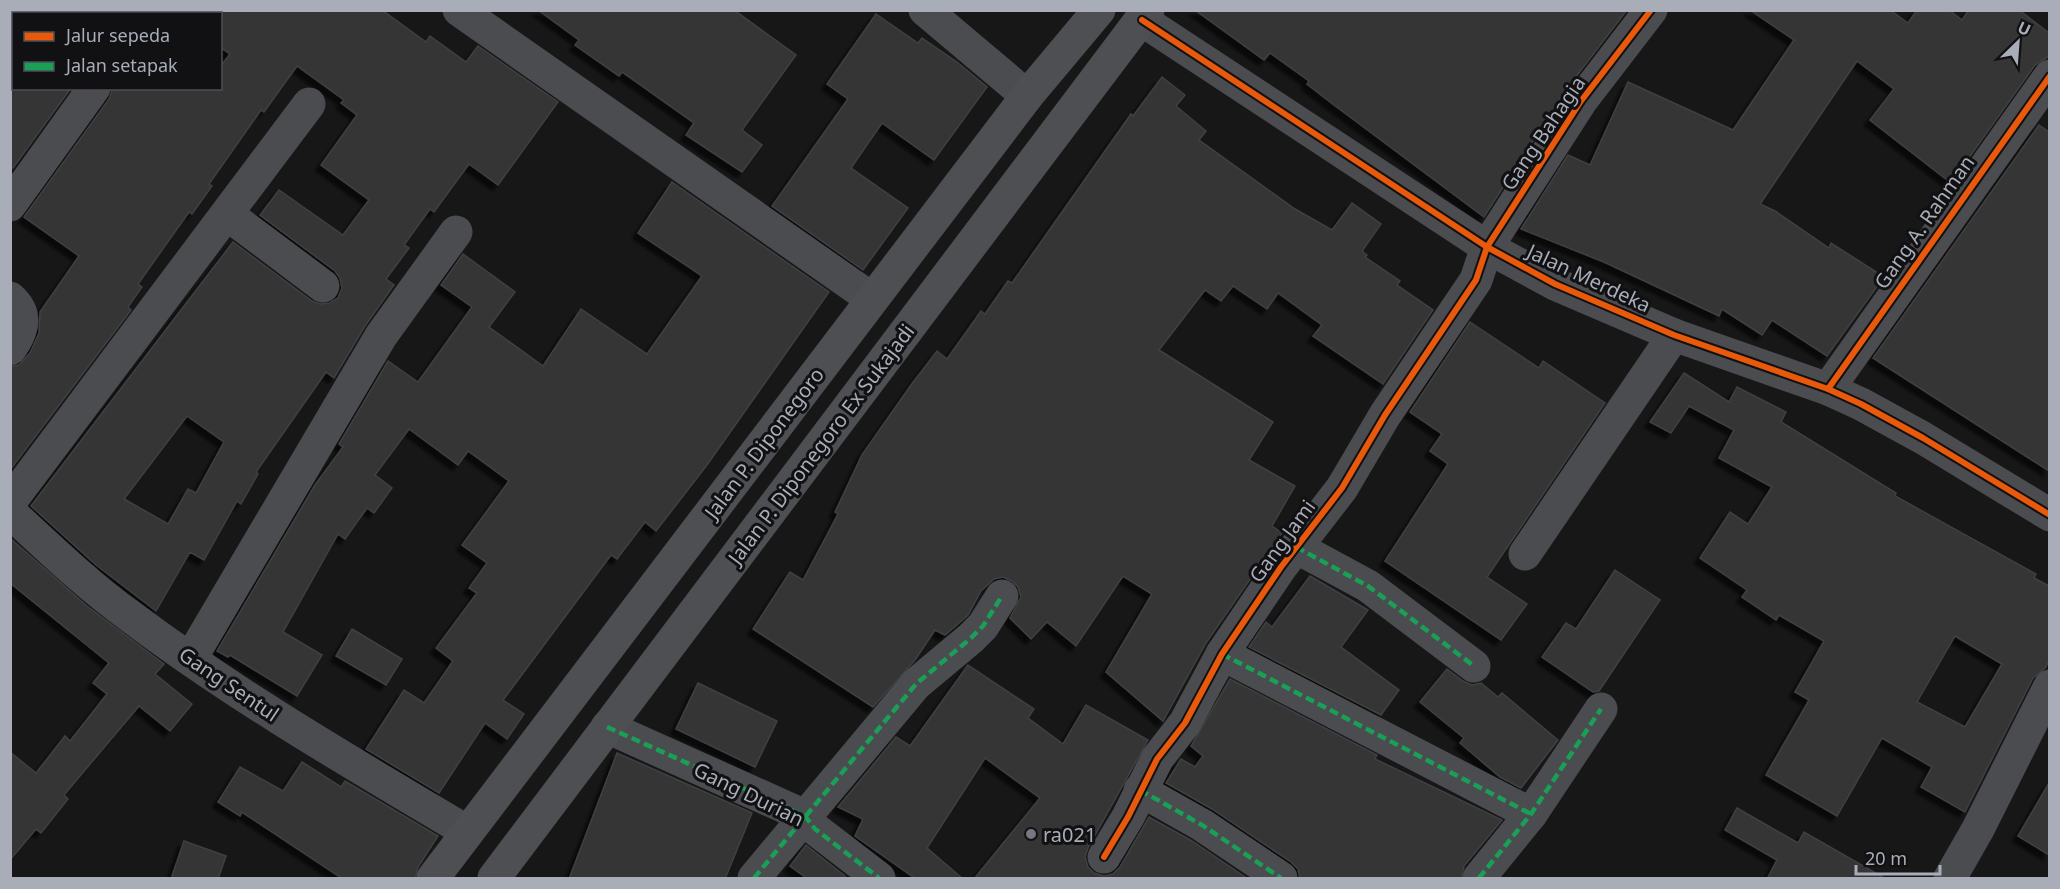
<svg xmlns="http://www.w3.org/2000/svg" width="2060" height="889" font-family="'Noto Sans',sans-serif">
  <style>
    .building { fill: #353536; stroke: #3f4043; stroke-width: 1.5; fill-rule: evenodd; filter: url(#shadow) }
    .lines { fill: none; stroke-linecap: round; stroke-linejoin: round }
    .minor { stroke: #4b4c50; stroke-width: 33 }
    .major { stroke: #4d4f52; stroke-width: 33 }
    .quiet { stroke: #1a9f57; stroke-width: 4.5; stroke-dasharray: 9 4.5; stroke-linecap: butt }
    .cycleway-casing { stroke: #111113; stroke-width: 10 }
    .cycleway { stroke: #e8590c; stroke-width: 6 }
    .poi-dot { fill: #757880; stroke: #111113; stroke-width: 2 }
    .labels { text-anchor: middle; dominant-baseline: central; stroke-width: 6; stroke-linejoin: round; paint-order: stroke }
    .street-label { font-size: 20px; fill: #a8adb8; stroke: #111113 }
    .poi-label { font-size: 20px; fill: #a8adb8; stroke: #111113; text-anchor: start }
  </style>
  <defs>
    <filter id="shadow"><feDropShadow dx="-5.5" dy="5.5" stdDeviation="1.5" flood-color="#0009"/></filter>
  </defs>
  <rect width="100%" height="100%" fill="#171717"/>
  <g class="building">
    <path d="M220,10H382L426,42L430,36L466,62L478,46L558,102L498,185L469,164L434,212L430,209L404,245L409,248L386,279L394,285L365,326L334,378L326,372L256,472L258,474L241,504L237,501L204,560L190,552L156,611L96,565L31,506L233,242L312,301L320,304L330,303L338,298L342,288L340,278L335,271L260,215L279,190L343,235L369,200L321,165L357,115L341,103L344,100L297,66L264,112L261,110L209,184L212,186L192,214L189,212L138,284L142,287L128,307L131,310L10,470V367L19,365L30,353L39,333L40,312L79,256L24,217L109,99L113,88H220V67L230,54L220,47ZM187,416L224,442L196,493L188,489L168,524L124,499Z"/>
    <path d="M538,10H734L796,55L742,130L762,145L742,172L686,135L694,123L622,72L619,76L575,45L579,40Z"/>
    <path d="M1195,10H1627L1565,91L1484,217L1334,105L1307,84L1309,81L1270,53L1264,60Z"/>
    <path d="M1750,10H1890L1908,23L1917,10H1949L1962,20L1969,10H2019L2049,33V56L2035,65L1951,183L1870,120L1894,89L1857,61L1760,204L1775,211L1829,248L1831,243L1884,277L1827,356L1772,320L1762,335L1722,309L1719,316L1604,262L1521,229L1568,155L1590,165L1628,82L1733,130L1794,40Z"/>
    <path d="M876,14L918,43L922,38L957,62L987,87L934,160L882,123L851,168L908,208L863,270L772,206L848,99L827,84Z"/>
    <path d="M1162,77L1185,95L1176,106L1206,131L1199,140L1295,209L1332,230L1352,203L1381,224L1362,251L1367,255L1365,257L1400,281L1397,285L1433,310L1383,384L1313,336L1322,325L1278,293L1267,309L1233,286L1221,301L1205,290L1159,350L1273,422L1249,460L1295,486L1272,526L1282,533L1206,643L1163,721L1106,672L1152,594L1123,576L1076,646L1047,622L1031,639L1010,618L1021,597L1018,587L1012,581L1003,577L994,579L981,591L968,615L958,624L945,635L935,630L915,660L873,707L753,629L790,572L803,580L838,514L835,512L862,455L911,385L937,351L947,359L981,311L985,314L1008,281L1012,283L1131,114L1133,116Z"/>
    <path d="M10,88H71L13,168L10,166Z"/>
    <path d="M2039,125L2049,132V471L1873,358Z"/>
    <path d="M672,182L829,292L707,465L656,531L645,522L617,559L611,555L503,700L524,714L507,739L485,723L439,793L366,749L404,690L424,703L453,661L436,648L477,593L469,588L487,563L462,545L509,481L468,451L458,465L409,429L375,475L392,488L374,513L367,508L345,539L338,534L283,632L322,655L297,696L230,655L228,657L217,651L315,485L343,447L339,444L388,361L418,382L472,307L441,285L463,254L515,292L489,327L543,366L581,309L647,354L702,276L638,233Z"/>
    <path d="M1470,322L1539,368L1543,361L1605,403L1487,577L1527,604L1501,640L1385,561L1448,464L1430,451L1442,434L1410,412Z"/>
    <path d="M1684,373L1729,402L1737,387L1786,412L1781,422L1896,493L1895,496L2036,574L2034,578L2049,586V661L2045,668L2033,678L1965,812L1921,787L1932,767L1882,738L1837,816L1766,775L1809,700L1795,692L1824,641L1779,615L1776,620L1742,597L1747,590L1700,558L1730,512L1748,524L1772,487L1719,458L1734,430L1689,406L1671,433L1650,422ZM1955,636L2002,664L1965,727L1917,702Z"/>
    <path d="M10,538L87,606L164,664L155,674L192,704L170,731L139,706L64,795L68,799L41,833L36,829L10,860V752L36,773L65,736L70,741L107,694L93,683L109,663L10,583Z"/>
    <path d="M1615,570L1660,600L1599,691L1593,692L1542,657L1566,623L1576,629Z"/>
    <path d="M1310,576L1368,610L1341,647L1399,690L1381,715L1249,647L1266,622L1272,627Z"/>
    <path d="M352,629L402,659L386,685L336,656Z"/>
    <path d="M968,665L1034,709L1028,718L1063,744L1086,705L1148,740L1088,848L1085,857L1088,867L1094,873L1104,876L1113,874L1120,867L1149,817L1192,841L1248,879H974L1040,798L985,758L927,848L963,879H916L855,836L863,819L838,807L896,737L910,746Z"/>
    <path d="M1447,669L1463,681L1472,685L1481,683L1498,697L1502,693L1558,740L1521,788L1500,777L1460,743L1464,738L1420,702Z"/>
    <path d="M1230,679L1377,755L1375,759L1502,820L1464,866L1461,879H1300L1298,869L1291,862L1212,809L1166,783L1181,759L1195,767L1203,756L1191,746Z"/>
    <path d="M698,683L777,721L755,767L676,729Z"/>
    <path d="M617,753L752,813L725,879H569Z"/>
    <path d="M302,762L341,787L345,781L438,836L418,867L415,879H343L242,812L240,816L218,802L240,767L283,791Z"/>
    <path d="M2049,783V855L2018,836Z"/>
    <path d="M1737,808L1798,843L1804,832L1886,879H1767L1777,860L1725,830Z"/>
    <path d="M184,841L226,856L218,879H171Z"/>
    <path d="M806,845L845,876L844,879H808L790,866Z"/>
  </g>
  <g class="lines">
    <g class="minor">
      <path d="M459,10L872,299"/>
      <path d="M925,10L1027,96"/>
      <path d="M147,14L149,10"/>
      <path d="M1142,20L1487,247L1555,284L1674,335L1828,389L1861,404L1923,438L2050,515"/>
      <path d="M10,205L94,88"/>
      <path d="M227,214L323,286"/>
      <path d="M10,298C28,314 23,331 10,349"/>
      <path d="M1828,389L2050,76"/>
      <path d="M10,502L309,104"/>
      <path d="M10,512C49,548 87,585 130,616C236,696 352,763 466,831"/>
      <path d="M1296,547L1368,586L1474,666"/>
      <path d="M1525,554L1674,335"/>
      <path d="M1222,654L1531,814"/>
      <path d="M191,658L381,336L456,232"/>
      <path d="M607,727L805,816L815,829L879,878"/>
      <path d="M1140,790L1202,825L1281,878"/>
      <path d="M1104,857L1128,817L1157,759L1185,723L1222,654L1281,567L1342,488L1385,415L1476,280L1487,247L1581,101L1651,10"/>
      <path d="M754,878L916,684L971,638L983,626L1002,596"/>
      <path d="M1479,878L1531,814L1601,709"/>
      <path d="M1950,878L1978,829L2050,686"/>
    </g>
    <g class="major">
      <path d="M433,878L1027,96L1099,10"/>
      <path d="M494,878L1148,10"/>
    </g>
    <g class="quiet">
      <path d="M1296,547L1368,586L1474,666"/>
      <path d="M1222,654L1531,814"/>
      <path d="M607,727L805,816L815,829L879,878"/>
      <path d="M1140,790L1202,825L1281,878"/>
      <path d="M754,878L916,684L971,638L983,626L1002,596"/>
      <path d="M1479,878L1531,814L1601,709"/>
    </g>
    <g class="cycleway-casing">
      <g id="cycleway">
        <path d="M1142,20L1487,247L1555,284L1674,335L1828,389L1861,404L1923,438L2050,515"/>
        <path d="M1828,389L2050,76"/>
        <path d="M1104,857L1128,817L1157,759L1185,723L1222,654L1281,567L1342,488L1385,415L1476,280L1487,247L1581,101L1651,10"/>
      </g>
    </g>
    <use href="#cycleway" class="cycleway"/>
  </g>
  <circle class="poi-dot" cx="1031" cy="834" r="6"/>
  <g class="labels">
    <g class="street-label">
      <text transform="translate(1543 133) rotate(-56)">Gang Bahagia</text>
      <text transform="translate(1924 222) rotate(-55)">Gang A. Rahman</text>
      <text transform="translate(1589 278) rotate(25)">Jalan Merdeka</text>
      <text transform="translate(764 443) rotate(-53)">Jalan P. Diponegoro</text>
      <text transform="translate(821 444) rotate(-53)">Jalan P. Diponegoro Ex Sukajadi</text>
      <text transform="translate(1282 541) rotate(-54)">Gang Jami</text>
      <text transform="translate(229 684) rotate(34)">Gang Sentul</text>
      <text transform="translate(749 794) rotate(26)">Gang Durian</text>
    </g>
    <g class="poi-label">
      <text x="1043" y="834">ra021</text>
    </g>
  </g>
  <rect width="2060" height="889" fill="none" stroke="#a8adb8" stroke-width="24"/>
  <rect x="12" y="12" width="210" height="78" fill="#111113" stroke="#4d4f55" stroke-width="1.5"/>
  <rect x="24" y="32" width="30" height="9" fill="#e8590c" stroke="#4d4f55" stroke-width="1.5"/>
  <text x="66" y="42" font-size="18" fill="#a8adb8">Jalur sepeda</text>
  <rect x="24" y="62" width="30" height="9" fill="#1a9f57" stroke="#4d4f55" stroke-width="1.5"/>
  <text x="66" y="72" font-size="18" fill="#a8adb8">Jalan setapak</text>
  <g transform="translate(2018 42) rotate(25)" stroke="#111113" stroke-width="4.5" paint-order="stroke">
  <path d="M0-4.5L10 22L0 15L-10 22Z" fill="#a8adb8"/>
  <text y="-9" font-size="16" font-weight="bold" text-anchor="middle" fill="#a8adb8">U</text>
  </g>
  <path d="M1856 865v9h84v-9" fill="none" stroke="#a8adb8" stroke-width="3"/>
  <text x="1865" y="865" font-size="18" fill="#a8adb8" stroke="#111113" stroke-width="4.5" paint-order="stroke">20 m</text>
</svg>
